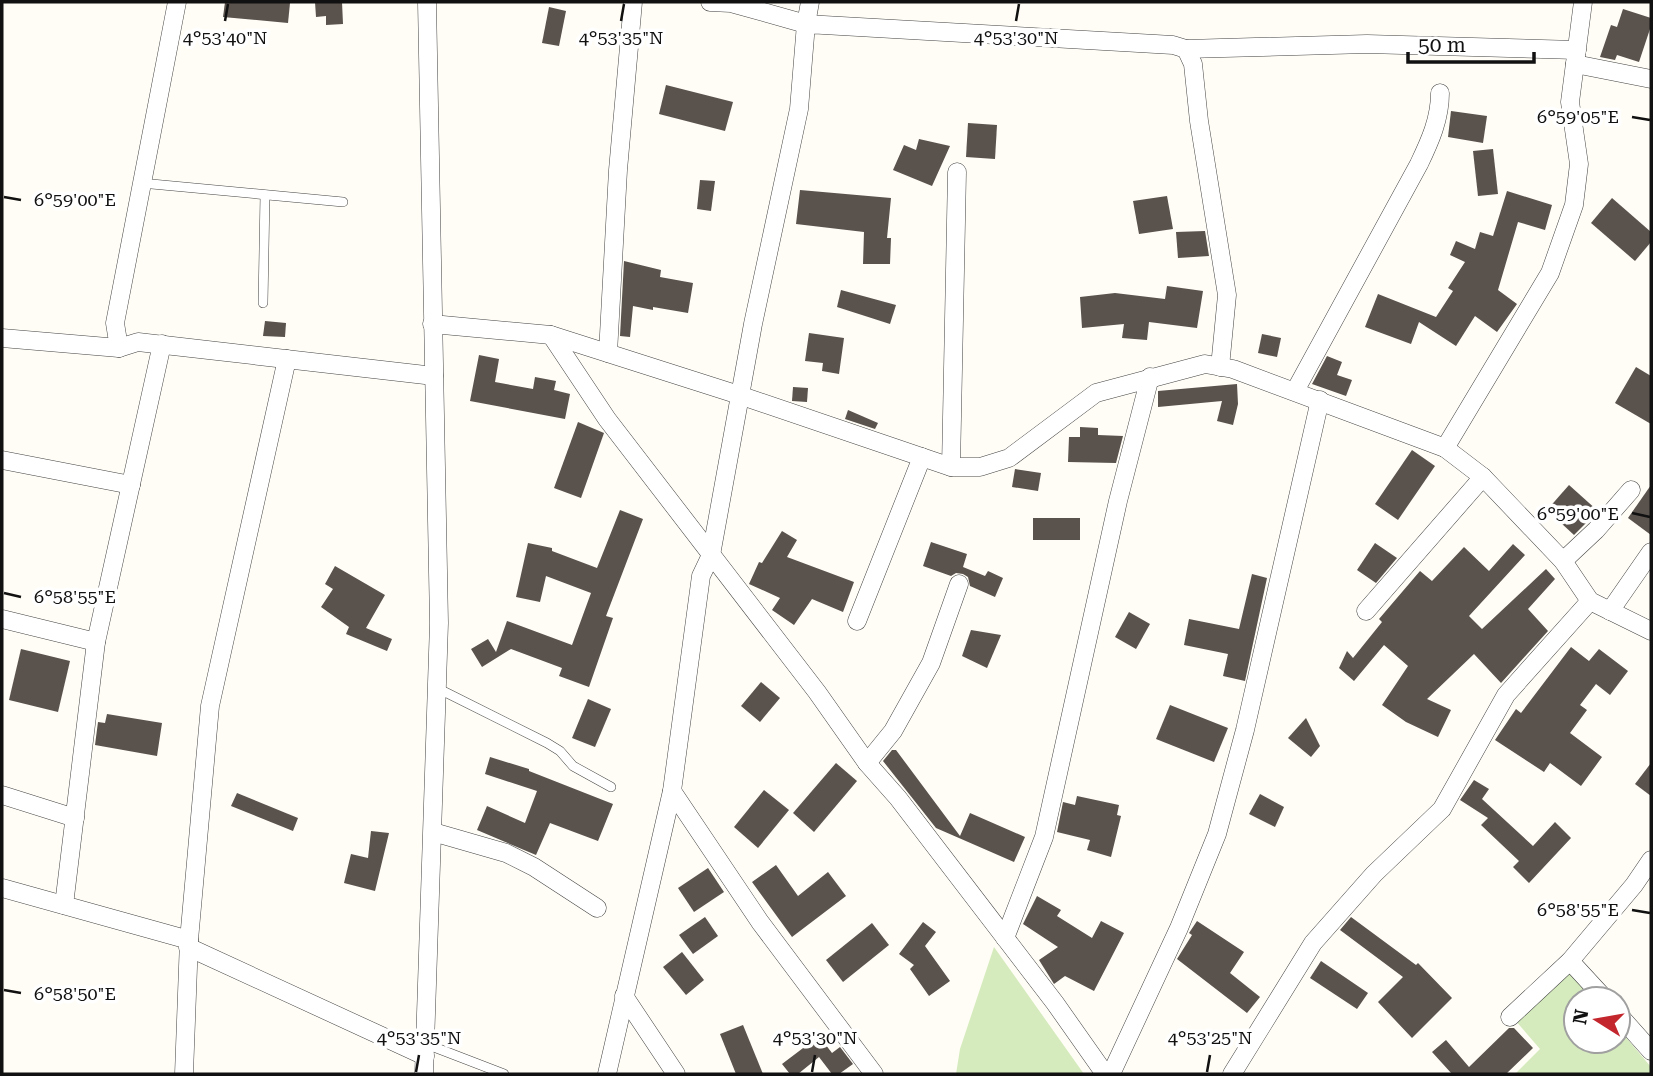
<svg xmlns="http://www.w3.org/2000/svg" width="1653" height="1076" font-family="'Roboto Serif',serif">
  <style>
    .green { fill: #d5ebbd }
    .building { fill: #5a524d }
    .lines { fill: none; stroke-linecap: round; stroke-linejoin: round }
    .service-casing { stroke: #444; stroke-width: 10 }
    .minor-casing { stroke: #444; stroke-width: 19 }
    .service { stroke: #fff; stroke-width: 9 }
    .minor { stroke: #fff; stroke-width: 18 }
    .ticks { fill: none; stroke: #111; stroke-width: 2.5 }
    .ticks-label { font-size: 18px; text-anchor: middle; fill: #111; stroke: #fff; stroke-width: 7; stroke-linejoin: round; paint-order: stroke }
  </style>
  <rect width="100%" height="100%" fill="#fffdf5"/>
  <g class="green">
    <path d="M994,947L1084,1074H956L960,1049Z"/>
    <path d="M1568,969L1593,999H1576V1041H1618V1028L1651,1067V1074H1515L1540,1049L1515,1020Z"/>
  </g>
  <g class="building">
    <path d="M225,2L290,3L288,23L223,17Z"/>
    <path d="M315,2H342L343,24L326,25V16L316,17Z"/>
    <path d="M549,7L566,11L559,46L542,43Z"/>
    <path d="M1623,9L1651,18V26L1639,62L1617,55L1615,60L1600,57L1611,25L1617,27Z"/>
    <path d="M666,85L733,102L725,131L659,114Z"/>
    <path d="M1451,111L1487,116L1483,143L1448,137Z"/>
    <path d="M968,123L997,125L995,159L966,157Z"/>
    <path d="M919,139L950,146L932,186L893,170L904,145L916,150Z"/>
    <path d="M1493,149L1498,194L1478,196L1473,151Z"/>
    <path d="M700,180L715,181L711,211L697,209Z"/>
    <path d="M800,190L891,198L887,238H891L890,264H863L864,232L796,224Z"/>
    <path d="M1507,191L1552,205L1545,230L1518,222L1498,290L1517,304L1497,332L1475,316L1456,346L1419,322L1411,344L1365,327L1378,294L1436,317L1453,291L1448,288L1465,262L1450,255L1456,241L1475,249L1480,232L1493,236Z"/>
    <path d="M1167,196L1173,229L1139,234L1133,201Z"/>
    <path d="M1612,198L1651,232V242L1635,261L1591,223Z"/>
    <path d="M1205,231L1209,256L1178,258L1176,232Z"/>
    <path d="M624,261L661,270L660,277L693,283L688,313L653,307V310L633,306L630,337L620,336Z"/>
    <path d="M1167,286L1203,291L1197,328L1149,322L1147,340L1122,338L1124,324L1082,328L1080,297L1115,293L1165,299Z"/>
    <path d="M841,290L896,305L890,324L837,307Z"/>
    <path d="M265,321L286,323L285,337L263,336Z"/>
    <path d="M809,333L844,338L839,374L822,371L823,363L805,361Z"/>
    <path d="M1262,334L1281,338L1277,357L1258,353Z"/>
    <path d="M479,355L499,359L495,382L533,389L535,377L556,381L554,390L570,394L565,419L470,401Z"/>
    <path d="M1327,356L1342,362L1337,375L1352,380L1346,396L1312,384Z"/>
    <path d="M1636,367L1651,376V424L1615,403Z"/>
    <path d="M1237,384L1238,404L1233,425L1217,421L1222,401L1158,407V391Z"/>
    <path d="M793,387L808,388L807,402L792,401Z"/>
    <path d="M848,410L878,423L875,429L845,419Z"/>
    <path d="M578,422L604,433L581,498L554,488Z"/>
    <path d="M1080,427L1098,428V435L1123,436L1116,463L1068,462L1069,437H1080Z"/>
    <path d="M1412,450L1435,466L1398,520L1375,504Z"/>
    <path d="M1015,469L1041,473L1038,491L1012,487Z"/>
    <path d="M1569,485L1598,511L1574,535L1547,510Z"/>
    <path d="M1651,485V535L1628,518Z"/>
    <path d="M620,510L643,519L606,616L613,618L589,687L559,676L562,668L511,649L482,667L471,649L488,639L496,652L507,621L572,645L591,593L546,576L540,602L516,597L528,543L552,548V551L597,568Z"/>
    <rect x="1033" y="518" width="47" height="22"/>
    <path d="M782,531L797,540L787,557L854,582L843,612L812,599L794,625L772,610L780,598L749,584L759,562L762,563Z"/>
    <path d="M931,542L967,554L963,567L985,576L988,571L1003,578L995,597L970,586L968,577L963,574L956,573L951,576L923,566Z"/>
    <path d="M1375,543L1397,558L1376,583L1357,570Z"/>
    <path d="M1513,544L1525,555L1469,616L1482,629L1546,569L1555,579L1528,609L1548,631L1501,683L1474,654L1427,699L1451,710L1438,737L1406,722L1382,705L1408,666L1384,645L1354,681L1339,668L1347,651L1353,658L1382,622L1379,619L1420,571L1432,581L1464,547L1489,571Z"/>
    <path d="M335,566L385,595L366,628L392,639L387,651L346,634L349,627L321,607L333,589L325,584Z"/>
    <path d="M1252,574L1267,578L1245,681L1223,676L1228,654L1184,645L1189,619L1239,629Z"/>
    <path d="M1129,612L1150,624L1136,649L1115,637Z"/>
    <path d="M971,630L1001,635L987,668L962,656Z"/>
    <path d="M1571,647L1589,661L1599,649L1628,671L1610,695L1596,684L1580,705L1587,710L1570,733L1602,757L1581,786L1550,763L1544,772L1495,740L1516,709L1521,713Z"/>
    <path d="M21,649L70,661L58,712L9,700Z"/>
    <path d="M761,682L780,698L760,722L741,706Z"/>
    <path d="M588,699L611,709L595,747L572,738Z"/>
    <path d="M1170,705L1228,728L1214,762L1156,739Z"/>
    <path d="M107,714L162,723L157,756L95,745L98,722L105,723Z"/>
    <path d="M1306,718L1320,746L1311,757L1288,738Z"/>
    <path d="M892,750H896L960,836L970,813L1025,837L1014,862L936,828L883,761Z"/>
    <path d="M490,757L529,769V771L613,804L598,841L550,823L536,855L477,830L487,806L525,823L537,791L485,774Z"/>
    <path d="M836,763L857,781L814,832L793,813Z"/>
    <path d="M1651,763V796L1635,784Z"/>
    <path d="M1474,780L1489,789L1482,799L1533,846L1555,822L1571,838L1529,883L1513,867L1519,861L1481,825L1488,818L1460,800Z"/>
    <path d="M764,790L789,810L758,848L734,827Z"/>
    <path d="M237,793L298,818L293,831L231,806Z"/>
    <path d="M1260,794L1284,807L1275,827L1249,814Z"/>
    <path d="M1077,796L1119,805L1117,815L1121,816L1111,857L1087,850L1090,840L1057,832L1063,802L1075,805Z"/>
    <path d="M371,831L389,833L375,891L344,883L351,854L368,858Z"/>
    <path d="M776,865L798,896L828,872L846,896L792,937L752,882Z"/>
    <path d="M708,868L724,892L694,912L678,888Z"/>
    <path d="M1037,896L1061,910L1057,916L1092,938L1101,921L1124,933L1094,991L1065,976L1054,984L1039,960L1058,947L1023,924Z"/>
    <path d="M705,917L718,936L693,954L679,935Z"/>
    <path d="M1351,917L1416,965L1418,963L1452,998L1412,1038L1378,1002L1403,977L1340,930Z"/>
    <path d="M1197,921L1244,952L1230,973L1260,997L1247,1013L1177,959L1192,935L1189,933Z"/>
    <path d="M923,922L936,932L925,946L950,981L929,996L910,969L914,965L899,954Z"/>
    <path d="M872,923L889,945L843,982L826,960Z"/>
    <path d="M682,952L704,980L686,995L663,967Z"/>
    <path d="M1321,961L1368,993L1357,1009L1310,978Z"/>
    <path d="M743,1025L763,1074H736L720,1034Z"/>
    <path d="M1509,1028H1514L1533,1048L1506,1074H1452L1432,1052L1446,1040L1469,1067Z"/>
    <path d="M819,1036L832,1053L840,1047L853,1064L839,1074H832L819,1057L798,1074H790L782,1064Z"/>
  </g>
  <g class="lines">
    <g class="service-casing">
      <g id="service">
        <path d="M141,183L343,202"/>
        <path d="M263,303L265,195"/>
        <path d="M437,688L547,743L560,751L573,766L611,787"/>
        <path d="M426,1044L504,1074"/>
      </g>
    </g>
    <g class="minor-casing">
      <g id="minor">
        <path d="M177,2L115,323L119,348L138,342L434,376"/>
        <path d="M710,2L731,3L806,24L810,2"/>
        <path d="M1186,49L1193,64L1199,121L1227,295L1220,367"/>
        <path d="M1575,64L1651,79"/>
        <path d="M432,324L551,335L739,395L951,467H980L1009,458L1096,393L1205,364L1233,369L1445,448L1483,477L1563,561L1590,601L1651,631"/>
        <path d="M551,335L607,419L817,692L867,763L898,798L1055,1003L1105,1074"/>
        <path d="M2,338L119,348"/>
        <path d="M608,353L618,170L633,2"/>
        <path d="M1295,391L1419,164C1430,141 1440,119 1440,93"/>
        <path d="M1445,448L1550,273L1574,205L1579,164L1570,102L1583,2"/>
        <path d="M2,460L131,485"/>
        <path d="M951,467L957,172"/>
        <path d="M1563,561L1596,530L1631,490"/>
        <path d="M1366,611L1483,477"/>
        <path d="M1610,611L1651,552"/>
        <path d="M2,619L96,642"/>
        <path d="M857,621L922,457"/>
        <path d="M867,763L893,731L931,663L959,584"/>
        <path d="M672,791L760,922L874,1074"/>
        <path d="M2,795L75,818"/>
        <path d="M433,832L506,853L534,867L597,908"/>
        <path d="M2,888L189,940"/>
        <path d="M64,905L96,642L162,344"/>
        <path d="M1005,938L1044,837L1118,501L1150,377"/>
        <path d="M188,947L425,1056"/>
        <path d="M1570,961L1605,999"/>
        <path d="M624,996L676,1074"/>
        <path d="M1618,1014L1651,1051"/>
        <path d="M1510,1017L1570,961L1634,885L1651,860"/>
        <path d="M184,1074L189,940L210,706L287,359"/>
        <path d="M424,1074L439,623L427,2"/>
        <path d="M607,1074L672,791L701,576L711,555L753,324L799,109L806,24L1173,45L1186,49L1367,44L1577,50"/>
        <path d="M1111,1074L1179,928L1217,834L1245,730L1320,400"/>
        <path d="M1232,1074L1313,943L1374,874L1442,809L1506,695L1590,601"/>
      </g>
    </g>
    <use href="#service" class="service"/>
    <use href="#minor" class="minor"/>
  </g>
  <path class="ticks" d="M225,21L228,4M621,21L624,4M1016,21L1019,4M1632,117L1650,120M4,197L21,200M1632,513L1650,517M4,593L21,597M1632,910L1650,913M4,990L21,993M416,1072L419,1055M812,1072L815,1055M1207,1072L1210,1055"/>
  <g class="ticks-label">
    <text x="225" y="44">4°53'40"N</text>
    <text x="621" y="44">4°53'35"N</text>
    <text x="1016" y="44">4°53'30"N</text>
    <text x="1578" y="123">6°59'05"E</text>
    <text x="75" y="206">6°59'00"E</text>
    <text x="1578" y="520">6°59'00"E</text>
    <text x="75" y="603">6°58'55"E</text>
    <text x="1578" y="916">6°58'55"E</text>
    <text x="75" y="1000">6°58'50"E</text>
    <text x="419" y="1044">4°53'35"N</text>
    <text x="815" y="1044">4°53'30"N</text>
    <text x="1210" y="1044">4°53'25"N</text>
  </g>
  <rect width="1653" height="1076" fill="none" stroke="#111111" stroke-width="7"/>
  <g transform="translate(1597 1020) rotate(281)"><circle r="33" fill="#ffffff" stroke="#a0a0a0" stroke-width="2"/>
  <path d="M0-5L12 26L0 18L-12 26Z" fill="#c4262e"/>
  <text y="-10" font-size="19" font-weight="bold" text-anchor="middle" fill="#111111">N</text>
  </g>
  <path d="M1408 52v10h126v-10" fill="none" stroke="#111111" stroke-width="3.5"/>
  <text x="1418" y="52" font-size="21" fill="#111111" stroke="#ffffff" stroke-width="5" paint-order="stroke">50 m</text>
</svg>
